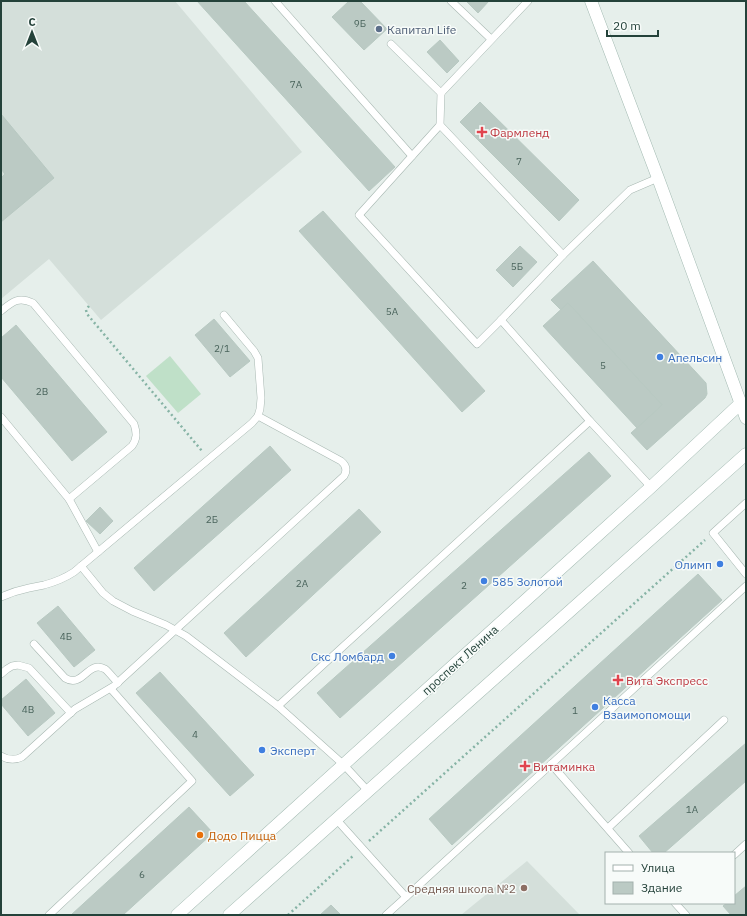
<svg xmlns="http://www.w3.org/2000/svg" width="747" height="916" font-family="'IBM Plex Sans',sans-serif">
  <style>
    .built { fill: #d4dfda }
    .green { fill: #bfe0c8 }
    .building { fill: #bbcac4; stroke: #b8c9c2 }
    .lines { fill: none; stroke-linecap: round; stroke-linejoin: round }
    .lane-casing { stroke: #a8b8b2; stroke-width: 8 }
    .secondary-casing { stroke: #a4bbb3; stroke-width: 13 }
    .path { stroke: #86b3a5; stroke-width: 2.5; stroke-dasharray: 2 3; stroke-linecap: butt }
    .lane { stroke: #fff; stroke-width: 7 }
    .secondary { stroke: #fff; stroke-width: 12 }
    .service-dot { fill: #5c6f8a; stroke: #f7fbf9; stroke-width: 1.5 }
    .health-dot { fill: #e0444e; stroke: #f7fbf9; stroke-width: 1.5 }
    .shop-dot { fill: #3f7fe0; stroke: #f7fbf9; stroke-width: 1.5 }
    .food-dot { fill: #e8710a; stroke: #f7fbf9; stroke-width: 1.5 }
    .education-dot { fill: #8d6e63; stroke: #f7fbf9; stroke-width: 1.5 }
    .labels { text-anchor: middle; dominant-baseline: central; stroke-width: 3; stroke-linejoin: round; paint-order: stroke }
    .number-label { font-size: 10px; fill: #4a645c }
    .service-label { font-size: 12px; fill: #4e5e75; stroke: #f7fbf9; text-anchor: start }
    .health-label { font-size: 12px; fill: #be3a42; stroke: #f7fbf9; text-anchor: start }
    .shop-label { font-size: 12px; fill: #366cbe; stroke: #f7fbf9; text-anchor: start }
    .street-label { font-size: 12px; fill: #24423a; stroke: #f7fbf9 }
    .food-label { font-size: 12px; fill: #c56008; stroke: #f7fbf9; text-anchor: start }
    .education-label { font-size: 12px; fill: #785e54; stroke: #f7fbf9; text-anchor: end }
  </style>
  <rect width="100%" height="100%" fill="#e6efeb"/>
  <g class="built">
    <path d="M1,1H175L302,152L101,320L49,259L1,299Z"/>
    <path d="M527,861L580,915H461Z"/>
  </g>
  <path class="green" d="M170,356L201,394L178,413L146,376Z"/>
  <g class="building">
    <path d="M197,1H244L395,167L369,191Z"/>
    <path d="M349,1H360L387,29L364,50L332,17Z"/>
    <path d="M466,1H489L478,13Z"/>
    <path d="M440,40L459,61L447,73L427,52Z"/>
    <path d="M480,102L579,200L559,221L460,122Z"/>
    <path d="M1,114L54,178L1,222V178L5,174L1,169Z"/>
    <path d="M323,211L485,391L462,412L299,231Z"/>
    <path d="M520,246L537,262L513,287L496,270Z"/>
    <path d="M593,261L706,383L707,394L705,398L647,450L631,433L662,405L568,303L561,310L551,300Z"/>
    <path d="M568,303L662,405L637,428L543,326Z"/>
    <path d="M214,319L250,361L230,377L195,335Z"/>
    <path d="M16,325L107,432L72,461L1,377V338Z"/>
    <path d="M270,446L291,470L154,591L134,568Z"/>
    <path d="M589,452L611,476L340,718L317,693Z"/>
    <path d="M100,507L113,521L100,534L86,521Z"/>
    <path d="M359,509L381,532L246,657L224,633Z"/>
    <path d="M698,574L722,600L452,845L429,819Z"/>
    <path d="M58,606L95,650L74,667L37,623Z"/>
    <path d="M160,672L254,775L230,796L136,693Z"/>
    <path d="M26,679L55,713L28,736L1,704V700Z"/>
    <path d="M746,743V781L664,853H653L639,836Z"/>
    <path d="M189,807L213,833L123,915H71Z"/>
    <path d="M746,886V915H731L723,906L727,903H734V896Z"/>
    <path d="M331,905L341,915H320Z"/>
  </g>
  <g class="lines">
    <g class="lane-casing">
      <g id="lane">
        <path d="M275,1L412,156"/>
        <path d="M451,1L491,39"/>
        <path d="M391,44L441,93L440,125L563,255L501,320L590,421L651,487"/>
        <path d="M441,93L528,1"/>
        <path d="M440,125L359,215L477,344L501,320"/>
        <path d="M563,255L630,190L658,178"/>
        <path d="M1,311C12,302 18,296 33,303L134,424C137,433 137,439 132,446L69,499L1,417"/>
        <path d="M69,499L98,552"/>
        <path d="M746,503L713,533L746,574"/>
        <path d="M81,566L103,593L113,601L132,611L166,625L186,636L219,661L278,706L344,765L368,791"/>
        <path d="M1,597C10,593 19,590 29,588C34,587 39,586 44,585C55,582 65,578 74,572L252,423L258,416L260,409L261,398L258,358L254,351L224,315"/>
        <path d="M34,644L65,678C83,689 88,659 105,669C109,672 114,679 118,683"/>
        <path d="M1,674L7,669L12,666L18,665L29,668L71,713"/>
        <path d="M278,706L590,421"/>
        <path d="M1,756C8,760 14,761 22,757L75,709L114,686L344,476C347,471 347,466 341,461L258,416"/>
        <path d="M551,764L629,853"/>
        <path d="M336,819L406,897L746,586"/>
        <path d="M608,828L724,720"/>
        <path d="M734,855L746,844"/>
        <path d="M675,903L686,915"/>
        <path d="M49,915L192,781L111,689"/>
        <path d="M386,915L406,897"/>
      </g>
    </g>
    <g class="secondary-casing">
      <g id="secondary">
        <path d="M591,1L658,178L746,418"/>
        <path d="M177,915L651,487L741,403"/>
        <path d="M229,915L746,454"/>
      </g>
    </g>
    <g class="path">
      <path d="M89,306L86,310L87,314L202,451"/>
      <path d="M369,841L705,540"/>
      <path d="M288,915L354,855"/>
    </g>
    <use href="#lane" class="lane"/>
    <use href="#secondary" class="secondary"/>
  </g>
  <circle class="service-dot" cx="379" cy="29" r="4"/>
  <g class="health-dot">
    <path d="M480 126h4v4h4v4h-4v4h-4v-4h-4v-4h4z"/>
    <path d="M616 674h4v4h4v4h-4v4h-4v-4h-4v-4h4z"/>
    <path d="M523 760h4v4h4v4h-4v4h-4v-4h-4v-4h4z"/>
  </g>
  <g class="shop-dot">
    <circle cx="660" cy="357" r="4"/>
    <circle cx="720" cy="564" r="4"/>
    <circle cx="484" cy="581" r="4"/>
    <circle cx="392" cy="656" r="4"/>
    <circle cx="595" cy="707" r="4"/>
    <circle cx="262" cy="750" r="4"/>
  </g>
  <circle class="food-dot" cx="200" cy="835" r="4"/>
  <circle class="education-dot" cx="524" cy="888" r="4"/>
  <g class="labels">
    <g class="number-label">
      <text x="360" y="23">9Б</text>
      <text x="296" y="84">7А</text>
      <text x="519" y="161">7</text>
      <text x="517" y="266">5Б</text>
      <text x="392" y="311">5А</text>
      <text x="222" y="348">2/1</text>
      <text x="603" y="365">5</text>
      <text x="42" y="391">2В</text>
      <text x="212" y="519">2Б</text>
      <text x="302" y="583">2А</text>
      <text x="464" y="585">2</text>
      <text x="66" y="636">4Б</text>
      <text x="28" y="709">4В</text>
      <text x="575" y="710">1</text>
      <text x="195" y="734">4</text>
      <text x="692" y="809">1А</text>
      <text x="142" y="874">6</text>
    </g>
    <g class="service-label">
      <text x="387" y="29">Капитал Life</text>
    </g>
    <g class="health-label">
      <text x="490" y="132">Фармленд</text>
      <text x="626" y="680">Вита Экспресс</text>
      <text x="533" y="766">Витаминка</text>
    </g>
    <g class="shop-label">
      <text x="668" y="357">Апельсин</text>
      <text x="712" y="564" text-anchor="end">Олимп</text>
      <text x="492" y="581">585 Золотой</text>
      <text x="384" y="656" text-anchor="end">Скс Ломбард</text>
      <text x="603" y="700">Касса<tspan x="603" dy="14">Взаимопомощи</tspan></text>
      <text x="270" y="750">Эксперт</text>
    </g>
    <g class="street-label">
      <text transform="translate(460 660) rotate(-42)">проспект Ленина</text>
    </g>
    <g class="food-label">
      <text x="208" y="835">Додо Пицца</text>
    </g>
    <g class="education-label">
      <text x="516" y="888">Средняя школа №2</text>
    </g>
  </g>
  <rect width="747" height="916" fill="none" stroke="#24423a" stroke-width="4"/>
  <rect x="605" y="852" width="130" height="52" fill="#f7fbf9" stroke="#a3b1ad"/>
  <rect x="613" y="865" width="20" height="6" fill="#ffffff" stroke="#a3b1ad"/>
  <text x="641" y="872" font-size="12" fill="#24423a">Улица</text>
  <rect x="613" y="882" width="20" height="12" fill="#bbcac4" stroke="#a3b1ad"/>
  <text x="641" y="892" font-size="12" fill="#24423a">Здание</text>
  <g transform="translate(32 32)" stroke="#f7fbf9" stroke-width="3" paint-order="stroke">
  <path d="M0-3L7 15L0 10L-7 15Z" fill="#24423a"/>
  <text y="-6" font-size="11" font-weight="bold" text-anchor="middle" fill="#24423a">С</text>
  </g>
  <path d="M607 30v6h51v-6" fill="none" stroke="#24423a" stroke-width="2"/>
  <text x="613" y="30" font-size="12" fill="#24423a" stroke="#f7fbf9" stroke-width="3" paint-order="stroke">20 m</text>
</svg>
